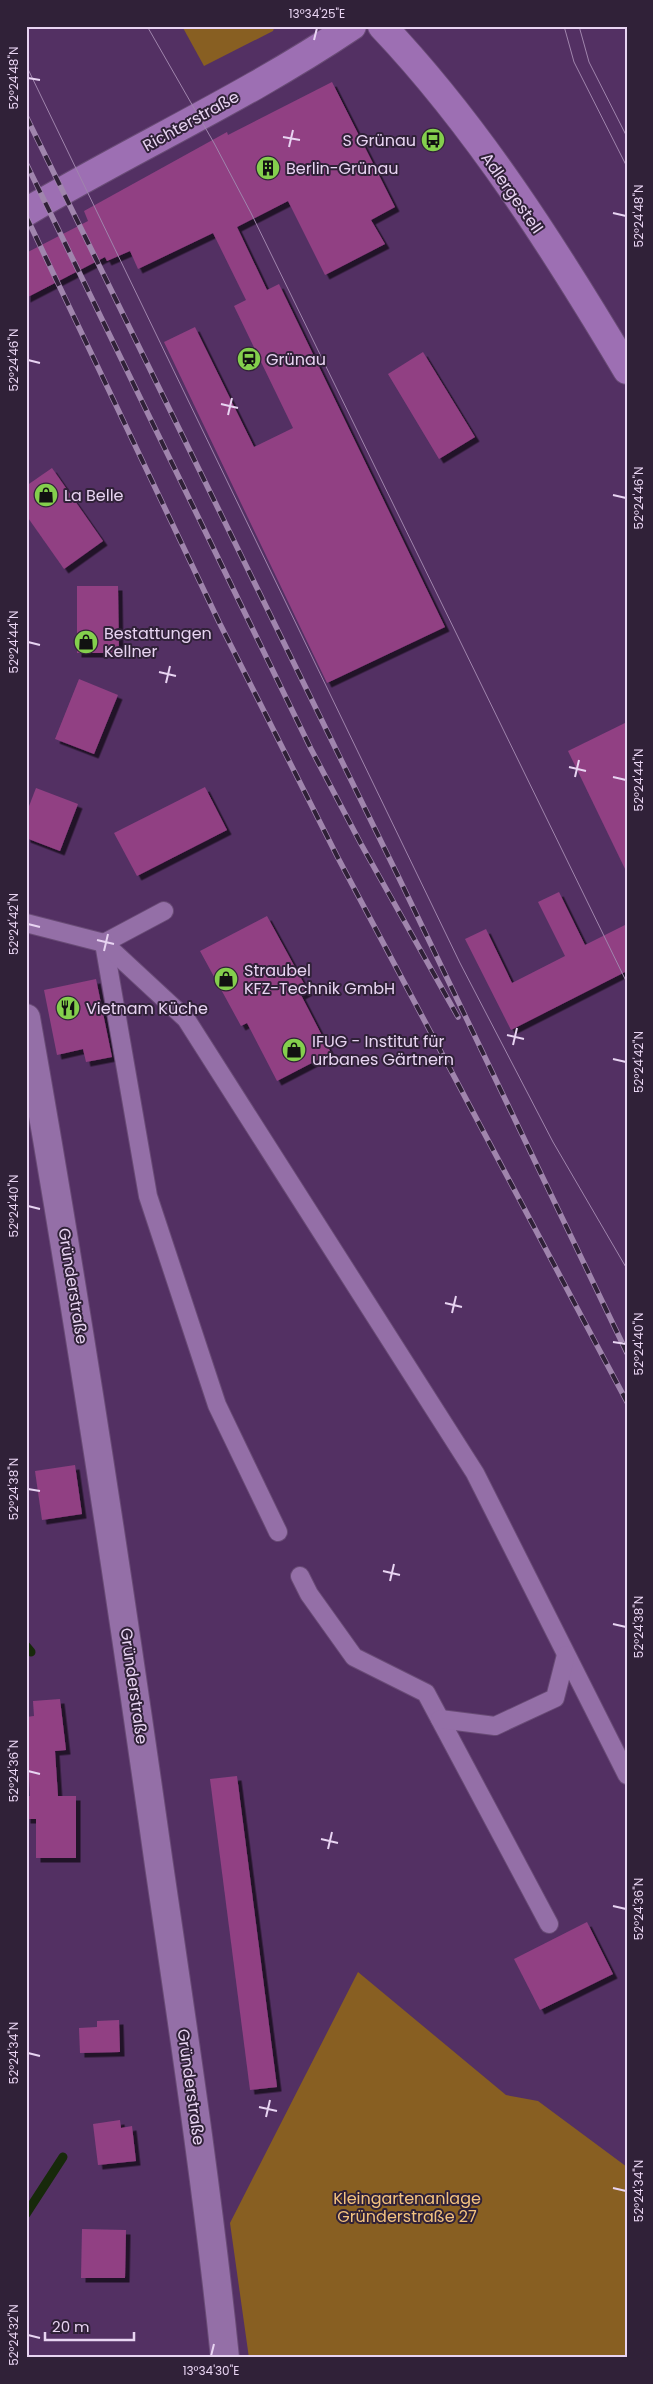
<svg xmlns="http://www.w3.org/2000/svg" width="653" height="2384" font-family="Poppins,sans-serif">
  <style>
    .green { fill: #885f22 }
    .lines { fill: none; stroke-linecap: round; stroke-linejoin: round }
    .stream { stroke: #17290b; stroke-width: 9 }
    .building { fill: #914083; filter: url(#shadow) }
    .lane-casing { stroke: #694b76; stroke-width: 20 }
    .street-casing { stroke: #694b76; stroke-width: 30 }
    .secondary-casing { stroke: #694b76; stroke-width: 30 }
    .lane { stroke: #946fa7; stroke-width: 18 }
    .street { stroke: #946fa7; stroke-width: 28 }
    .secondary { stroke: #9d6fb3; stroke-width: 28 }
    .tram { stroke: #a085ad; stroke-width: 1 }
    .rail-casing { stroke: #a085ad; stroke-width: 5.5 }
    .rail { stroke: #302138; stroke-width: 4; stroke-dasharray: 11; stroke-linecap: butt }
    .ticks { fill: none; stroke: #e8d4f2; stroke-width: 2 }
    .labels { text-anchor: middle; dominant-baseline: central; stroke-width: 4; stroke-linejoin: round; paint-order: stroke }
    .street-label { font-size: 16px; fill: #e8d4f2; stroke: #302138 }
    .poi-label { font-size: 16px; fill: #e8d4f2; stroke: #302138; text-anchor: start }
    .park-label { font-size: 16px; fill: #f4c380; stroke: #302138 }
    .neatline { fill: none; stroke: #e8d4f2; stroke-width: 2 }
    .ticks-label { font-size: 12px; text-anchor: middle; fill: #e8d4f2 }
  </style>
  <defs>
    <filter id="shadow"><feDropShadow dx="4.5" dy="4.5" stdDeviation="0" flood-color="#0009"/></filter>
  </defs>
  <rect width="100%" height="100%" fill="#533063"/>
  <g class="green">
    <path d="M182,26H275L273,31L204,66Z"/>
    <path d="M358,1972L506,2095L538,2101L627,2167V2358H249L230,2223Z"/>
  </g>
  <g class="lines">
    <g class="stream">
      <path d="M26,1646L31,1652"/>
      <path d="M26,2214L63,2157"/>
    </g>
  </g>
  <g class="building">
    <path d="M332,82L395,207L371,220L385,244L325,275L288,201L237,227L267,290L279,284L445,627L327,683L164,342L195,327L254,447L293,428L234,306L246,300L213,233L138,269L130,251L107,261L105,257L26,298V253L88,221L84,211L227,132L228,135Z"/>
    <path d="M423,352L475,437L439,459L388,374Z"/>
    <path d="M52,468L103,541L64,569L26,515V486Z"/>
    <path d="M77,586H118L119,653H77Z"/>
    <path d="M79,679L118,695L94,754L55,739Z"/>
    <path d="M627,722V873L568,751Z"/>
    <path d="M205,787L227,830L137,876L114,833Z"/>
    <path d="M36,788L78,804L60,851L26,838V814Z"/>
    <path d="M559,892L585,945L627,924V971L511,1030L465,939L486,929L512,983L565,956L538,902Z"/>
    <path d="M267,916L308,991L301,995L331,1053L277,1081L247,1023L241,1026L200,951Z"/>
    <path d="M96,979L112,1057L86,1062L83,1049L57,1055L44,990Z"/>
    <path d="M75,1465L82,1514L42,1520L35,1471Z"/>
    <path d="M60,1699L66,1750L55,1751L58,1796H76V1858H36V1819H26V1796H30L26,1717L34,1716L33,1701Z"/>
    <path d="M237,1776L277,2087L250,2090L210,1779Z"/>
    <path d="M587,1922L613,1974L540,2010L514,1959Z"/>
    <path d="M119,2020L120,2052L80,2053L79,2028L97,2027V2021Z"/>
    <path d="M120,2120L121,2128L132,2126L136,2161L98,2165L93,2124Z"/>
    <path d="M82,2229L126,2230L125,2278H81Z"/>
  </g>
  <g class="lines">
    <g class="lane-casing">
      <g id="lane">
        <path d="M164,911L104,943L148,1196L217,1405L278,1532"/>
        <path d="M26,923L104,943L186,1019L475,1473L627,1775"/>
        <path d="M300,1576L309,1594L354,1657L426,1693L549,1924"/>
        <path d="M440,1719L495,1726L555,1698L566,1655"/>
      </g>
    </g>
    <g class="street-casing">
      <path id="street" d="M26,1018C76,1299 119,1582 159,1865C183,2029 208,2193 225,2358"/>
    </g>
    <g class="secondary-casing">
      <g id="secondary">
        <path d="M382,26C478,127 556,251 627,370"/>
        <path d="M26,212C134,148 248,96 352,26"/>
      </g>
    </g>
    <use href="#lane" class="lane"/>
    <use href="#street" class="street"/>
    <use href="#secondary" class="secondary"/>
    <g class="tram">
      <path d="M147,26L214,143L251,213L627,983"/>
      <path d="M564,26L574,62L627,167"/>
      <path d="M579,26L589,62L627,137"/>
      <path d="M26,65L460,963L553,1142L627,1269"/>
    </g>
    <g class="rail-casing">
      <g id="rail">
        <path d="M26,116L398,876L627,1353"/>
        <path d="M26,163L311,749L361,844L458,1017"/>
        <path d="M26,216L219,622L337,856L627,1402"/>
      </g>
    </g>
    <use href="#rail" class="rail"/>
  </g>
  <path class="ticks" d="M314,40L317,28M28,78L40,80M283,137L300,140M289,147L293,130M613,213L626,216M28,360L40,363M221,404L238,408M228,415L232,398M613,495L626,498M28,642L40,645M159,672L176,676M166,683L170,666M569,767L586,771M575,777L579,760M613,777L626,780M28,924L40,927M97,940L114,944M104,951L108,934M507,1035L524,1039M513,1045L517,1028M613,1059L626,1062M28,1206L40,1209M445,1303L462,1307M452,1313L456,1296M613,1342L626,1344M28,1489L40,1491M383,1571L400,1575M390,1581L394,1564M613,1624L626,1627M28,1771L40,1774M321,1839L338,1843M328,1849L332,1832M613,1906L626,1909M28,2053L40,2056M259,2107L277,2111M266,2117L270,2100M613,2188L626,2191M28,2335L40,2338M211,2356L214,2344"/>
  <defs>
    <g id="bus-disc" transform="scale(1.25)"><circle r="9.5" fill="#84cf4d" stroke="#302138"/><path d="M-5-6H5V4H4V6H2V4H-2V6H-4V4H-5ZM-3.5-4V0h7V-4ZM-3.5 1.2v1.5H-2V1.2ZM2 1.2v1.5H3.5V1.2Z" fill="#111"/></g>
    <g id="building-disc" transform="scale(1.25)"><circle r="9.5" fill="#84cf4d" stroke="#302138"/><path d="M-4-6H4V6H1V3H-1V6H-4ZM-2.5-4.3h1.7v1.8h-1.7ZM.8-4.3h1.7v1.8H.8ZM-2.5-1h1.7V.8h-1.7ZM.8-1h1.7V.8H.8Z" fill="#111"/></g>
    <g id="station-disc" transform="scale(1.25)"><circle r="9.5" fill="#84cf4d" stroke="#302138"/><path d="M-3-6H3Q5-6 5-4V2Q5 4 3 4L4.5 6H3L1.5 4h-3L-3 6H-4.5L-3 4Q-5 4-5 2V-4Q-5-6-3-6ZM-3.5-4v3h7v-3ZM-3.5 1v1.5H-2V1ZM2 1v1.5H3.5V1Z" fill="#111"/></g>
    <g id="shop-disc" transform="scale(1.25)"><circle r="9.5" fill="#84cf4d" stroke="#302138"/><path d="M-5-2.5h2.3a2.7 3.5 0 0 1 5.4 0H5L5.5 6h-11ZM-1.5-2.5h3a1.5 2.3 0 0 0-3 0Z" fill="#111"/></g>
    <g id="restaurant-disc" transform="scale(1.25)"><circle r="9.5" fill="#84cf4d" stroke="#302138"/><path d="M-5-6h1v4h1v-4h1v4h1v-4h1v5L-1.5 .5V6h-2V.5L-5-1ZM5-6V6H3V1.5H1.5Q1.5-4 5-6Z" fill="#111"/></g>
  </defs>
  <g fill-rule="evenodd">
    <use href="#bus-disc" x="433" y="140"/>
    <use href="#building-disc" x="268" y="168"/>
    <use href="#station-disc" x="249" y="359"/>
    <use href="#shop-disc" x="46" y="495"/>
    <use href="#shop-disc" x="86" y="642"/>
    <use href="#shop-disc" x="226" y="979"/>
    <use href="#restaurant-disc" x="68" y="1008"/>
    <use href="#shop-disc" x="294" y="1050"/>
  </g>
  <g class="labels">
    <g class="street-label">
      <text transform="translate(191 121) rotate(-29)">Richterstraße</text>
      <text transform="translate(512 193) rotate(55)">Adlergestell</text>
      <text transform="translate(73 1286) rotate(81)">Gründerstraße</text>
      <text transform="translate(134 1686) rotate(82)">Gründerstraße</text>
      <text transform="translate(191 2087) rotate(82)">Gründerstraße</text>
    </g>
    <g class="poi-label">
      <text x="416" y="140" text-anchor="end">S Grünau</text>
      <text x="286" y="168">Berlin-Grünau</text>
      <text x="266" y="359">Grünau</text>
      <text x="64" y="495">La Belle</text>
      <text x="104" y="633">Bestattungen<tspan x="104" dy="18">Kellner</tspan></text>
      <text x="244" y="970">Straubel<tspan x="244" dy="18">KFZ-Technik GmbH</tspan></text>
      <text x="86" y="1008">Vietnam Küche</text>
      <text x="312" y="1041">IFUG - Institut für<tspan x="312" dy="18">urbanes Gärtnern</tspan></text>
    </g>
    <g class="park-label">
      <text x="407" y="2198">Kleingartenanlage<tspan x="407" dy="18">Gründerstraße 27</tspan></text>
    </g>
  </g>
  <rect width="653" height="2384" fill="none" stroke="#302138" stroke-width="55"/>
  <path d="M45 2332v8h89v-8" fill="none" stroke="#e8d4f2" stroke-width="2.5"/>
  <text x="52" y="2332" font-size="15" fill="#e8d4f2" stroke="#302138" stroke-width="4" paint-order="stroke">20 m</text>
  <rect x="28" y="28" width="598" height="2328" class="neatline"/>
  <g class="ticks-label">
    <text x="317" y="18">13°34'25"E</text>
    <text transform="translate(14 78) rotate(-90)" y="4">52°24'48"N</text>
    <text transform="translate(639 216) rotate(-90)" y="4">52°24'48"N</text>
    <text transform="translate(14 360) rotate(-90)" y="4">52°24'46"N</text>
    <text transform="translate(639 498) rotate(-90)" y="4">52°24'46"N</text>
    <text transform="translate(14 642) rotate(-90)" y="4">52°24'44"N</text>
    <text transform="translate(639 780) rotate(-90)" y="4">52°24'44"N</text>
    <text transform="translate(14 924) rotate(-90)" y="4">52°24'42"N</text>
    <text transform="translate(639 1062) rotate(-90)" y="4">52°24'42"N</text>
    <text transform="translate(14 1206) rotate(-90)" y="4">52°24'40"N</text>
    <text transform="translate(639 1344) rotate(-90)" y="4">52°24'40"N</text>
    <text transform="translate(14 1489) rotate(-90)" y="4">52°24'38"N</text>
    <text transform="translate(639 1627) rotate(-90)" y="4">52°24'38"N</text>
    <text transform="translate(14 1771) rotate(-90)" y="4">52°24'36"N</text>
    <text transform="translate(639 1909) rotate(-90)" y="4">52°24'36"N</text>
    <text transform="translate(14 2053) rotate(-90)" y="4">52°24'34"N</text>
    <text transform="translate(639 2191) rotate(-90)" y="4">52°24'34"N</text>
    <text transform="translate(14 2335) rotate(-90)" y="4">52°24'32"N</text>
    <text x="211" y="2375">13°34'30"E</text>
  </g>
</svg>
